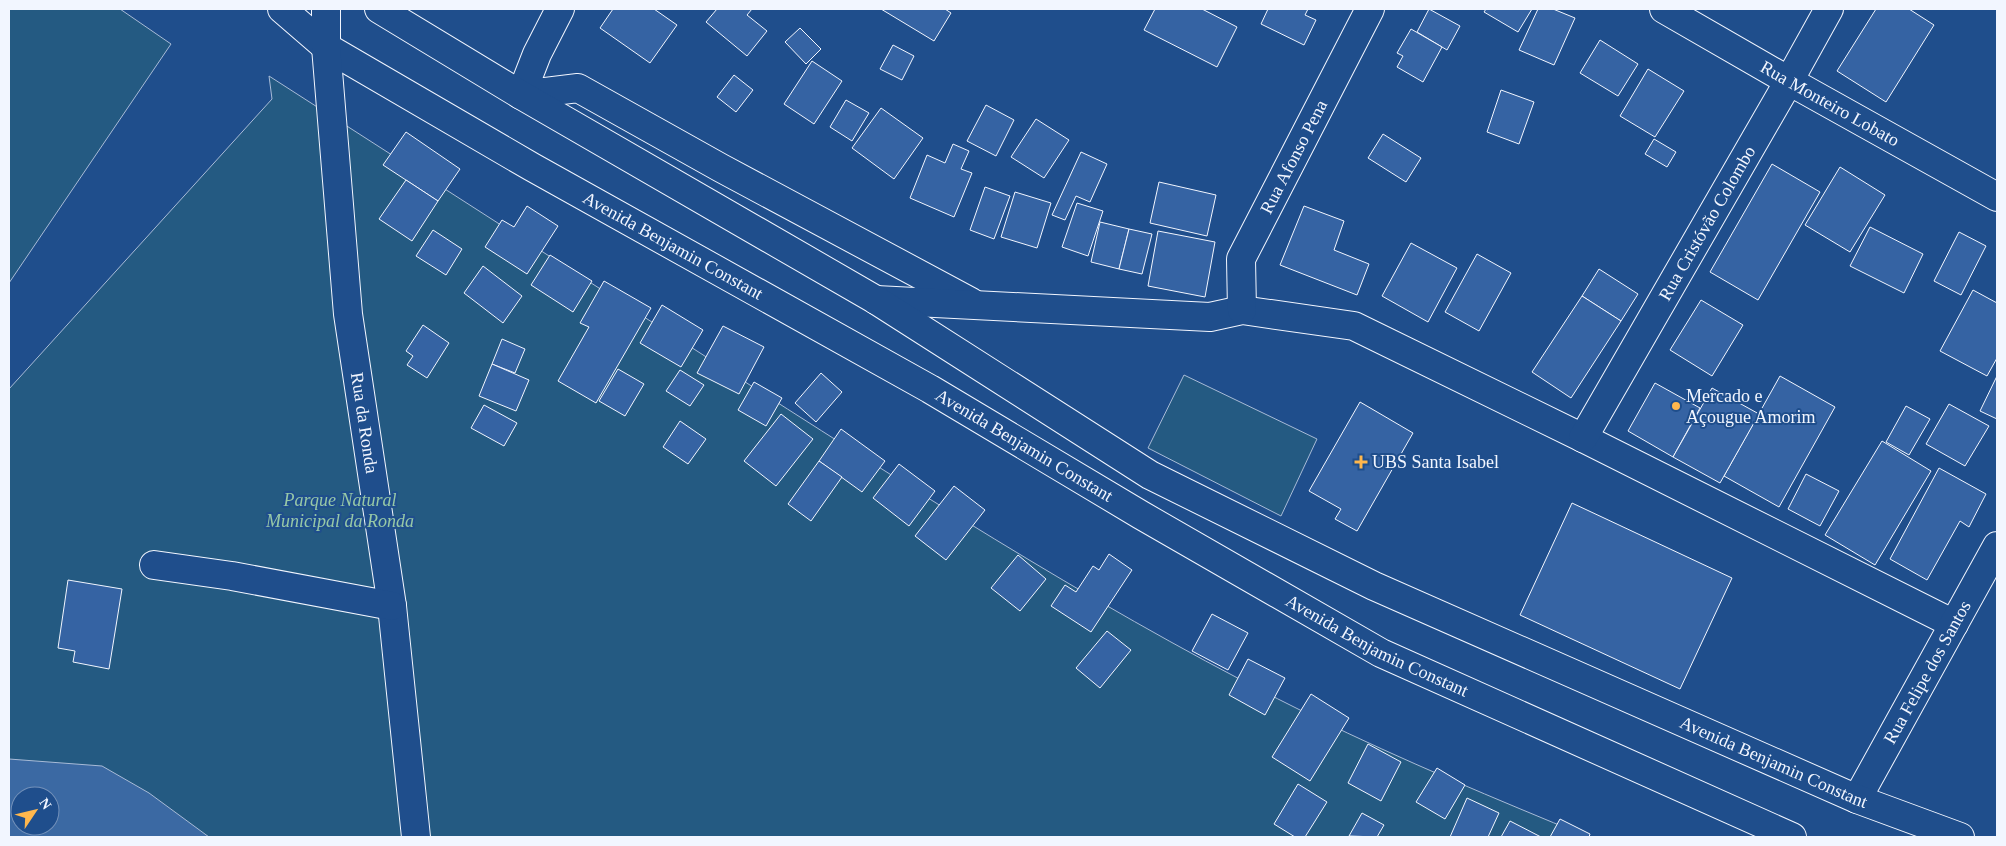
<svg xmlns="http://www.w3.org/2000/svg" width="2006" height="846" font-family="'Times New Roman',serif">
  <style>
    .green { fill: #245a82; stroke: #a8bbd7; fill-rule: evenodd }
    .water { fill: #3b69a3; stroke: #a8bbd7; fill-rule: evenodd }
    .building { fill: #3563a3; stroke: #f2f6ff }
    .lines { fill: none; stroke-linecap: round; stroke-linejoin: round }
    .minor-casing { stroke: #f2f6ff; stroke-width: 30 }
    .major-casing { stroke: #f2f6ff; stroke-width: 30 }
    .minor { stroke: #1f4e8c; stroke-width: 28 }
    .major { stroke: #1f4e8c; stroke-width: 28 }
    .poi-dot { fill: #ffb74d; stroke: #1f4e8c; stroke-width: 2 }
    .labels { text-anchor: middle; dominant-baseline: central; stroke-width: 4; stroke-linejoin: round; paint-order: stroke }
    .street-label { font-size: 18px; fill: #f2f6ff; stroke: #1f4e8c }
    .poi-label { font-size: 18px; fill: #f2f6ff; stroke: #1f4e8c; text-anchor: start }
    .park-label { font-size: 18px; font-style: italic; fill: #97c8a6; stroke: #1f4e8c }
  </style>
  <rect width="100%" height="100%" fill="#1f4e8c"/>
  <g class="green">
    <path d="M9,9H120L171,44L9,283Z"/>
    <path d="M269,76C430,180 592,283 753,387C936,504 1119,621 1314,717C1404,761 1496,799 1588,837H9V389L272,99ZM20,796H50V826H20Z"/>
    <path d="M1184,375L1317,439L1281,516L1148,448Z"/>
  </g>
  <path class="water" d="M9,759L102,766L149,793L209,837H9ZM20,796H50V826H20Z"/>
  <g class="building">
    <path d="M613,9H654L677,25L650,63L600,28Z"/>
    <path d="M717,9H752L747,15L767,31L747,56L706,22Z"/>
    <path d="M881,9H945L951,13L934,41Z"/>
    <path d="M1155,9H1202L1237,27L1217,67L1144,30Z"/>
    <path d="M1268,9H1308L1305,15L1316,20L1304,45L1261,24Z"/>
    <path d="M1429,9L1460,26L1447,50L1417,32Z"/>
    <path d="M1486,9H1532L1518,32L1484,12Z"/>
    <path d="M1538,9H1553L1575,18L1554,65L1519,50Z"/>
    <path d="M1876,9H1909L1934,25L1886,102L1837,71Z"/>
    <path d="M800,28L821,49L806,64L785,42Z"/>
    <path d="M1411,29L1442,47L1423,82L1397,67L1403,56L1397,53Z"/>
    <path d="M1600,40L1638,64L1618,96L1580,73Z"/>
    <path d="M893,45L914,56L902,80L880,69Z"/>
    <path d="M812,61L842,81L814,124L784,104Z"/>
    <path d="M1648,69L1684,91L1655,137L1620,116Z"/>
    <path d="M734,75L753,90L736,112L717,97Z"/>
    <path d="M1501,90L1534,102L1519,144L1487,132Z"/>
    <path d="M846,100L869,113L852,141L830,127Z"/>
    <path d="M986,105L1014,120L996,156L967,141Z"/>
    <path d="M881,108L923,138L894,179L852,148Z"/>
    <path d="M1036,119L1069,140L1044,178L1011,157Z"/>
    <path d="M406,132L460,169L438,201L383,165Z"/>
    <path d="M1383,134L1421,158L1406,182L1368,158Z"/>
    <path d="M1654,139L1676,152L1667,167L1645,154Z"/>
    <path d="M953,144L969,151L961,169L972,173L954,217L910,198L927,155L945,163Z"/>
    <path d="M1081,152L1107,164L1090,202L1076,196L1065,220L1052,215Z"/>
    <path d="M1772,164L1820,192L1758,300L1710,272Z"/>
    <path d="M1840,167L1885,195L1850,252L1805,225Z"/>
    <path d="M406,180L438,201L412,241L379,219Z"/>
    <path d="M1159,182L1216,195L1207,236L1150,223Z"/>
    <path d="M985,187L1010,196L994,239L970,230Z"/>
    <path d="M1015,192L1051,203L1037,248L1001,237Z"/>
    <path d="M1077,203L1103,211L1088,256L1062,247Z"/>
    <path d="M527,206L558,226L527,274L485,247L502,220L514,227Z"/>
    <path d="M1304,206L1344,221L1334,250L1369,264L1357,295L1280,265Z"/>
    <path d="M1100,222L1129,229L1119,269L1091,262Z"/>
    <path d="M1870,227L1923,254L1904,293L1850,266Z"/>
    <path d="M1129,229L1152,234L1142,274L1119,269Z"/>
    <path d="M433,230L462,249L446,275L416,256Z"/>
    <path d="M1158,231L1215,242L1205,297L1148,286Z"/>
    <path d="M1959,232L1986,246L1961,295L1934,281Z"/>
    <path d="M1411,243L1457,268L1428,322L1382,296Z"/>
    <path d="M1477,254L1511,273L1479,331L1445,312Z"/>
    <path d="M550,255L592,281L573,312L531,285Z"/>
    <path d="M483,266L522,296L503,323L464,293Z"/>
    <path d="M1599,269L1638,294L1621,321L1582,296Z"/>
    <path d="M604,281L651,308L596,403L558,381L589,327L580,323Z"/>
    <path d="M1973,290L1997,303V358L1987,376L1940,351Z"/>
    <path d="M1582,296L1621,321L1571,398L1532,372Z"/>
    <path d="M1701,300L1743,325L1712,376L1670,350Z"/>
    <path d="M662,305L703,330L681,367L640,343Z"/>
    <path d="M423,325L449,343L427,378L407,365L413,356L406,351Z"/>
    <path d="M723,326L764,347L739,394L697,373Z"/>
    <path d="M502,339L525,349L515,373L492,364Z"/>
    <path d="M492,364L529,380L516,411L479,396Z"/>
    <path d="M618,369L644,384L625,416L599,401Z"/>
    <path d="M680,370L704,385L690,406L666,391Z"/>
    <path d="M821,373L842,392L816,422L795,403Z"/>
    <path d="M1780,376L1835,407L1779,507L1724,476Z"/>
    <path d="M1997,376V419L1980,411Z"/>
    <path d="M754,382L782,398L766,426L738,410Z"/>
    <path d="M1655,383L1700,408L1673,457L1628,431Z"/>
    <path d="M1712,388L1759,414L1720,483L1673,457Z"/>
    <path d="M1360,402L1413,433L1357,531L1335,519L1341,509L1309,491Z"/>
    <path d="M1949,404L1989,426L1965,466L1926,444Z"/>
    <path d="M484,405L517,423L504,446L471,428Z"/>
    <path d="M1906,406L1930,419L1909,455L1886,442Z"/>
    <path d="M781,414L813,439L776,486L744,461Z"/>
    <path d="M680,421L706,439L688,464L663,447Z"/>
    <path d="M841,429L885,461L862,492L819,461Z"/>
    <path d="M1882,441L1931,471L1875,565L1825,535Z"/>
    <path d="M819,461L842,477L811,521L788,504Z"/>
    <path d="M899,464L935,491L909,526L873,498Z"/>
    <path d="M1939,468L1986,494L1969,527L1960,521L1927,580L1890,559Z"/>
    <path d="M1806,474L1839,491L1820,526L1788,509Z"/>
    <path d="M954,486L985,510L946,560L915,536Z"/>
    <path d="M1572,503L1732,578L1680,689L1520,615Z"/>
    <path d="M1109,554L1132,570L1091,632L1051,606L1065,585L1076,592L1093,566L1099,570Z"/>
    <path d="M1018,555L1046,579L1020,611L991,588Z"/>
    <path d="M68,580L122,589L109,669L73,662L75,651L58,648Z"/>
    <path d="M1212,614L1248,633L1228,670L1192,651Z"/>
    <path d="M1107,631L1131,650L1100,688L1076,668Z"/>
    <path d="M1248,659L1285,678L1265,715L1229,695Z"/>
    <path d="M1311,694L1349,718L1310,781L1272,757Z"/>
    <path d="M1368,744L1401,762L1381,801L1348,783Z"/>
    <path d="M1437,768L1465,785L1445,819L1416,802Z"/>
    <path d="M1298,784L1327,802L1305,837H1295L1274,824Z"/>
    <path d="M1467,798L1499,813L1488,837H1450Z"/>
    <path d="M1362,813L1384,825L1377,837L1349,836Z"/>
    <path d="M1560,819L1590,834L1589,837H1550Z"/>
    <path d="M1510,821L1541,837H1501Z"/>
  </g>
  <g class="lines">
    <g class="minor-casing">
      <g id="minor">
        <path id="s1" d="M282,9L326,47L532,167L930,389L1141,515L1381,653L1792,837"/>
        <path id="s2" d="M326,9V47L348,314L392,606L416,837"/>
        <path d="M560,9L537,54L521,95L578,88L721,168L971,302"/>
        <path id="s3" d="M1664,9L1789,81L1997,197"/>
        <path d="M876,300L1210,317L1242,310L1354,326L1583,438L1954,624"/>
        <path id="s4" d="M1242,310L1241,259L1370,9"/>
        <path id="s5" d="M1583,438L1789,81L1829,9"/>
        <path d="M154,565L232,576L392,606"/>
        <path id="s6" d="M1857,799L1997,546"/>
      </g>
    </g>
    <g class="major-casing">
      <g id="major">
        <path id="s7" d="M379,9L521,95L876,300L1150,475L1374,586L1857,799L1960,837"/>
      </g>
    </g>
    <use href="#minor" class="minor"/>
    <use href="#major" class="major"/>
  </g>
  <g class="poi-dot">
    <circle cx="1676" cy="406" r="5"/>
    <path d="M1358.5 454.5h5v5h5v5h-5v5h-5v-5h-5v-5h5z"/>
  </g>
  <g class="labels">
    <g class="street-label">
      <text stroke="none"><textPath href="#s3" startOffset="191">Rua Monteiro Lobato</textPath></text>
      <text stroke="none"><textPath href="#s4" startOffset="166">Rua Afonso Pena</textPath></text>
      <text stroke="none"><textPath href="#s5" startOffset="248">Rua Cristóvão Colombo</textPath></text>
      <text stroke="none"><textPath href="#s1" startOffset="458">Avenida Benjamin Constant</textPath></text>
      <text stroke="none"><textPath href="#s2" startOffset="416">Rua da Ronda</textPath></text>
      <text stroke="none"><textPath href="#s1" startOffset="862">Avenida Benjamin Constant</textPath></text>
      <text stroke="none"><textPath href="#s1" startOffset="1268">Avenida Benjamin Constant</textPath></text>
      <text stroke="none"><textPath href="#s6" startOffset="145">Rua Felipe dos Santos</textPath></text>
      <text stroke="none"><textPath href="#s7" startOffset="1588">Avenida Benjamin Constant</textPath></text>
    </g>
    <g class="poi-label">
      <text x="1686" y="396">Mercado e<tspan x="1686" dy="21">Açougue Amorim</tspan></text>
      <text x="1372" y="462">UBS Santa Isabel</text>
    </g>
    <g class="park-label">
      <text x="340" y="500">Parque Natural<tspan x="340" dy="21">Municipal da Ronda</tspan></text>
    </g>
  </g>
  <rect width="2006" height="846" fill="none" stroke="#f2f6ff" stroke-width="20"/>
  <g transform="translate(35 811) rotate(55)"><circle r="24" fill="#1f4e8c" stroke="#7391ba"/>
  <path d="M0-4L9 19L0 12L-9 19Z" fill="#ffb74d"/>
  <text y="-8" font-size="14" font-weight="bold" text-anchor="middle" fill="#f2f6ff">N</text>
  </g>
</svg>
